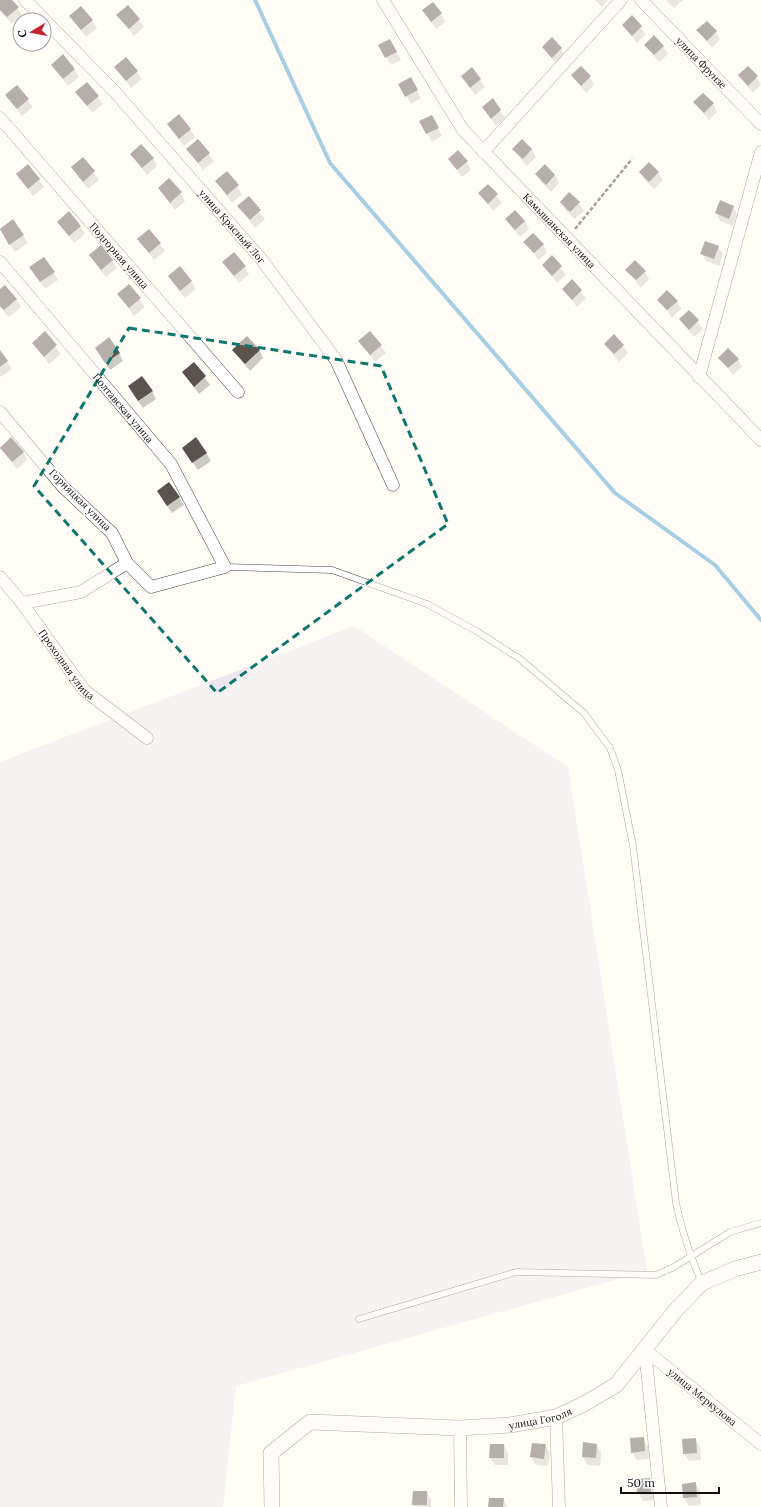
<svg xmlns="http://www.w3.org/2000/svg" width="761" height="1507" font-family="Lora,serif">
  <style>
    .industrial { fill: #eee6ef }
    .shadow { fill: #0003 }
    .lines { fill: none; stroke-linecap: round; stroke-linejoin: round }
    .stream { stroke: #3f96cf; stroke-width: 4 }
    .building { fill: #5a524d }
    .service-casing { stroke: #444; stroke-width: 7 }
    .minor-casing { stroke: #444; stroke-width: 13 }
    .tertiary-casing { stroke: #444; stroke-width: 16 }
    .path { stroke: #333; stroke-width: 2.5; stroke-dasharray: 4 2; stroke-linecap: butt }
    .service { stroke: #fff; stroke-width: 6 }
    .minor { stroke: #fff; stroke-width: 12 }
    .tertiary { stroke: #fff; stroke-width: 15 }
    .marked { fill: none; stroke: #0f766e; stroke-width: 3; stroke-dasharray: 8 5; stroke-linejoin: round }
    .labels { text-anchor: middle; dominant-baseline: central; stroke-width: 4; stroke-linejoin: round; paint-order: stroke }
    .street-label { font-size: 10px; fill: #111; stroke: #fff }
  </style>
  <rect width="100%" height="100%" fill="#fffdf5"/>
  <path class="industrial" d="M354,626L568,767L647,1271L236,1386L223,1507H0V762Z"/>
  <g class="shadow">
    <path d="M0,0H11L22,15L12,24L0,11Z"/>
    <path d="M595,0H608L602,7Z"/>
    <path d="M666,0H683L674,8Z"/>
    <path d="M128,6L144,27L134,36L118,15Z"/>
    <path d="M423,10L441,14L445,22L436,29Z"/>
    <path d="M70,16L92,21L97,28L86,37Z"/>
    <path d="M632,17L646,34L637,43L623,25Z"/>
    <path d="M698,30L716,32L720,39L712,48Z"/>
    <path d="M390,40L401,60L391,65L380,46Z"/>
    <path d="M645,45L663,46L668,54L659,62Z"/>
    <path d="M543,47L561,49L566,56L557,65Z"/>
    <path d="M52,65L74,69L79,77L68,86Z"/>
    <path d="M115,67L137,72L142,79L131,88Z"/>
    <path d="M748,67L761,84L753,93L739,76Z"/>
    <path d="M472,69L485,87L475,95L467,84Z"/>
    <path d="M572,75L590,77L594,85L586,93Z"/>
    <path d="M410,79L421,98L411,104L400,84Z"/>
    <path d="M87,83L103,104L92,113L76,92Z"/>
    <path d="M17,86L33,107L22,116L6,95Z"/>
    <path d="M493,100L505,118L496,126L483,107Z"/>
    <path d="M695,103L713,104L717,112L709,120Z"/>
    <path d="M431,116L442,136L432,142L421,122Z"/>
    <path d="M168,125L190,129L195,137L184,146Z"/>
    <path d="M198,140L214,161L203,170L187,149Z"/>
    <path d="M522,140L532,150L536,157L527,166L518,156L513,149Z"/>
    <path d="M131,154L153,158L157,166L147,175Z"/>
    <path d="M83,158L99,180L88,189L72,167Z"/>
    <path d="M449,159L467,162L471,170L462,177Z"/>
    <path d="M545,166L555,175L559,183L551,192L541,182L537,174Z"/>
    <path d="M226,172L242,194L232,203L216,181Z"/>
    <path d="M640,172L658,173L663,180L654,189L644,179Z"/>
    <path d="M17,175L39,179L44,187L33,196Z"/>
    <path d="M488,185L502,203L493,211L479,193Z"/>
    <path d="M159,188L181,193L185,201L175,210Z"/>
    <path d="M249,197L265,219L255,228L239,206Z"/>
    <path d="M561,202L579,203L584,211L575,219L565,210Z"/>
    <path d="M733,206L737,214L733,226L720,221L716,213Z"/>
    <path d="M506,220L525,221L529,229L520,237Z"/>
    <path d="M13,221L28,243L15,252L0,230Z"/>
    <path d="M58,222L80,226L85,234L74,243Z"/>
    <path d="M138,239L160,244L165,251L154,260Z"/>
    <path d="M525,243L543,244L547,252L539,260Z"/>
    <path d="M718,247L723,254L719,266L706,261L702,254Z"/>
    <path d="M90,256L112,260L117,268L106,277Z"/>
    <path d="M552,257L566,275L557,283L543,265Z"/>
    <path d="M223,262L245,267L249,274L239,283Z"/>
    <path d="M627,270L645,272L649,279L641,288Z"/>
    <path d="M54,273L58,280L45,289L35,275Z"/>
    <path d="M169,277L191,281L196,289L185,298Z"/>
    <path d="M572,281L586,298L577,307L563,289Z"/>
    <path d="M129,285L145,307L134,316L118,294Z"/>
    <path d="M0,290L16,299L21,307L9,317L0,307Z"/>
    <path d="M659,300L677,301L681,309L672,318Z"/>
    <path d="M689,311L703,329L694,337L680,319Z"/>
    <path d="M45,333L61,354L49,364L33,343Z"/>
    <path d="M359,341L381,346L386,353L375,362Z"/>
    <path d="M605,344L623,346L628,353L619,362Z"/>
    <path d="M233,350H259L263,358L250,371Z"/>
    <path d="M0,351L12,369L1,377L0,376Z"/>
    <path d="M119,353L123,361L110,370L100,356Z"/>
    <path d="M720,358L738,359L742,367L733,375Z"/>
    <path d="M194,363L210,385L199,394L183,372Z"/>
    <path d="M152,391L156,399L143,408L133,394Z"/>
    <path d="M1,448L23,452L27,460L17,469Z"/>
    <path d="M206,453L211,461L198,470L188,456Z"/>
    <path d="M169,483L184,505L172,513L162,499Z"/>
    <path d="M643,1438L648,1446L649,1459L637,1460L632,1452Z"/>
    <path d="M695,1439L700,1447L701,1460L689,1461L684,1453Z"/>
    <path d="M504,1445L508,1453V1465H495L490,1457Z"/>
    <path d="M545,1445L550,1453L548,1466L536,1465L531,1457Z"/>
    <path d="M596,1445L601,1452L600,1466L587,1465L583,1457Z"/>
    <path d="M649,1479L654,1487L655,1500L643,1501L638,1493Z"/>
    <path d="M683,1484H695L700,1491L701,1505L689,1506L684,1498Z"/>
    <path d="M427,1492L431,1500V1507H415L413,1504Z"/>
    <path d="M503,1499L507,1507H489Z"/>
  </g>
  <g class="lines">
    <path class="stream" d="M255,0L330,163L615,493L715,565L761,620"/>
  </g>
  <g class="building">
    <path d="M0,0H12L19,7L7,17L0,10Z"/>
    <path d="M433,2L442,13L431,22L422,10Z"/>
    <path d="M128,5L140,19L129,29L116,15Z"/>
    <path d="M81,6L93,20L81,30L69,16Z"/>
    <path d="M632,15L642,26L632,36L622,25Z"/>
    <path d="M707,21L717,31L707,41L696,30Z"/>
    <path d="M654,35L664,46L654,55L644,45Z"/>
    <path d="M552,37L562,48L552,58L542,47Z"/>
    <path d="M390,39L397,52L385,58L378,45Z"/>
    <path d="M63,54L75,69L63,79L51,65Z"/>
    <path d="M126,57L138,71L126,81L114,67Z"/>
    <path d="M581,66L591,76L581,86L571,75Z"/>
    <path d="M748,66L758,76L748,86L738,75Z"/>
    <path d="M472,67L481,79L470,88L461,76Z"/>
    <path d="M411,77L418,90L405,97L398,84Z"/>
    <path d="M87,82L99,96L87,106L75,92Z"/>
    <path d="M17,85L29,99L17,109L5,95Z"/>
    <path d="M703,93L714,103L704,113L693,102Z"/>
    <path d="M493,98L501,110L491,119L482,107Z"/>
    <path d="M179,114L191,129L179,139L167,124Z"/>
    <path d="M432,115L439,128L426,134L419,121Z"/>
    <path d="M198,139L210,153L198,163L186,149Z"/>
    <path d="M522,139L532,149L523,159L512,149Z"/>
    <path d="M141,144L154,158L142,168L130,154Z"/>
    <path d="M458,150L468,161L457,170L448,159Z"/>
    <path d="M83,157L95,171L83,182L71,167Z"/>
    <path d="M649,162L659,172L649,182L639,172Z"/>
    <path d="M28,164L40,179L28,189L16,174Z"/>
    <path d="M545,164L555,175L546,185L535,174Z"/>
    <path d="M227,171L239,185L227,195L215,181Z"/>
    <path d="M169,178L182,192L170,203L158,188Z"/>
    <path d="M488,184L498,194L488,204L478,193Z"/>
    <path d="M569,192L580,202L570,212L560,202Z"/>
    <path d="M249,196L261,210L250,220L237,206Z"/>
    <path d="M720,200L734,206L729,219L715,213Z"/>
    <path d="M515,210L525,221L515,230L505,219Z"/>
    <path d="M69,211L81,226L69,236L57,222Z"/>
    <path d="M13,219L24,235L9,245L0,229Z"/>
    <path d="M149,229L161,243L149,253L137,239Z"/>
    <path d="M533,233L544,244L534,253L523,242Z"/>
    <path d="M705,241L719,246L714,259L700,254Z"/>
    <path d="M101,245L113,260L101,270L89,255Z"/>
    <path d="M234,252L246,266L234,276L222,262Z"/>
    <path d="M552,255L562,266L552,276L542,265Z"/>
    <path d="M44,257L55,272L40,282L29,267Z"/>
    <path d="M635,260L646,271L636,280L625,270Z"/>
    <path d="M180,266L192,281L180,291L168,276Z"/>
    <path d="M572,279L582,290L572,300L562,289Z"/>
    <path d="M129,284L141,298L129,308L117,294Z"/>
    <path d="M5,285L17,299L4,310L0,306V289Z"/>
    <path d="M667,290L678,301L667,310L657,300Z"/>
    <path d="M689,310L699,320L689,330L679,319Z"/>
    <path d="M45,331L57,345L44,357L32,343Z"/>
    <path d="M370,331L382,345L370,355L358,341Z"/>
    <path d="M614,334L624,345L614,354L604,344Z"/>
    <path d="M247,336L260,350L245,364L232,350Z"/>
    <path d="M109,337L120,353L105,363L95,348Z"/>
    <path d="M728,348L739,359L728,368L718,358Z"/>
    <path d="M0,350L8,361L0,367Z"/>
    <path d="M194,362L206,376L194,387L182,372Z"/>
    <path d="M142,376L153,391L138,401L128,386Z"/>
    <path d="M11,437L24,452L12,462L0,448Z"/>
    <path d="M196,437L207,453L192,463L182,448Z"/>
    <path d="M169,482L180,497L167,506L157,491Z"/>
    <path d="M644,1437L645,1451L631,1453L630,1438Z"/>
    <path d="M696,1438L697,1453L683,1454L682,1439Z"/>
    <path d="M583,1442L597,1444L596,1458L582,1457Z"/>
    <path d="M532,1443L546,1444L544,1459L530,1457Z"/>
    <path d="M490,1444H504V1458H489Z"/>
    <path d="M650,1478L651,1493L637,1494L636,1479Z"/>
    <path d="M696,1482L697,1497L683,1498L682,1484Z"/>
    <path d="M413,1491H427V1505H412Z"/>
    <path d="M489,1498H504L503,1507H488Z"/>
  </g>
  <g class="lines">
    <g class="service-casing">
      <g id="service">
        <path d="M225,567L332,570L427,604L478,632L520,659L584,713L610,748L618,770L633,846L676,1203C682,1231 690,1256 702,1283"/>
        <path d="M359,1319L516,1272L656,1275L674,1267L730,1232L761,1223"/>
      </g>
    </g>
    <g class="minor-casing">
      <g id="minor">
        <path id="s1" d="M25,0L115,92L262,260L336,360L393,485"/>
        <path id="s2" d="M383,0L463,130L761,440"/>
        <path id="s3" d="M641,0L761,124"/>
        <path id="s4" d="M0,118L238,392"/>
        <path d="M483,152L621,0"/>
        <path id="s5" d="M0,262L171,464L225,567L151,587L127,563L112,533L63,487L0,412"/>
        <path d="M699,377L761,152"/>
        <path id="s6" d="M0,577L22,603L84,690L147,738"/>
        <path d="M22,603L81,592L127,563"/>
        <path d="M645,1350L661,1507"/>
        <path id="s7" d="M645,1350L761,1444"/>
        <path d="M556,1417L559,1507"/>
        <path d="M460,1428L461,1507"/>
      </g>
    </g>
    <g class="tertiary-casing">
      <g id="tertiary">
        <path id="s8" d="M272,1507L271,1453L310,1422L460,1428L510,1425L556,1417L584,1404L616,1385L675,1311L702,1283L735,1269L761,1262"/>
      </g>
    </g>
    <path class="path" d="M575,229L632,159"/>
    <use href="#service" class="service"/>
    <use href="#minor" class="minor"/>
    <use href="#tertiary" class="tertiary"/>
  </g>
  <path d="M0 0H761V1507H0ZM129,328L381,366L448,524L217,693L34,486Z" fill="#fffdf5" fill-opacity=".55" fill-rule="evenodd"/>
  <path class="marked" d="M129,328L381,366L448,524L217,693L34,486Z"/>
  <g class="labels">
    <g class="street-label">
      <text stroke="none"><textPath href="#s3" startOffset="87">улица Фрунзе</textPath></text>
      <text stroke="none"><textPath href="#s1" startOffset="307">улица Красный Лог</textPath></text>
      <text stroke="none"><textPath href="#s2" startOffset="292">Камышанская улица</textPath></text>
      <text stroke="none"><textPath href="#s4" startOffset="182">Подгорная улица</textPath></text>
      <text stroke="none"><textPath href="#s5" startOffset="191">Полтавская улица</textPath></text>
      <text transform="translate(80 500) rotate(45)">Горняцкая улица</text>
      <text stroke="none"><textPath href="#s6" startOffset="110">Проходная улица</textPath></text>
      <text stroke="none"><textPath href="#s7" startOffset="74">улица Меркулова</textPath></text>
      <text stroke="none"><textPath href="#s8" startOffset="335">улица Гоголя</textPath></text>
    </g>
  </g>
  <g transform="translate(32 32) rotate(260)"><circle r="19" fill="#ffffff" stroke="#a0a0a0"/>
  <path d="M0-3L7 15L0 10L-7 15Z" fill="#c4262e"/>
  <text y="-6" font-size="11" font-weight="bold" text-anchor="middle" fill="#111111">С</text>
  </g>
  <path d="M621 1487v6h98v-6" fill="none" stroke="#111111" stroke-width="2"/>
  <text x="627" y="1487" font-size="12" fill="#111111" stroke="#ffffff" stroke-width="3" paint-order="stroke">50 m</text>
</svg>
